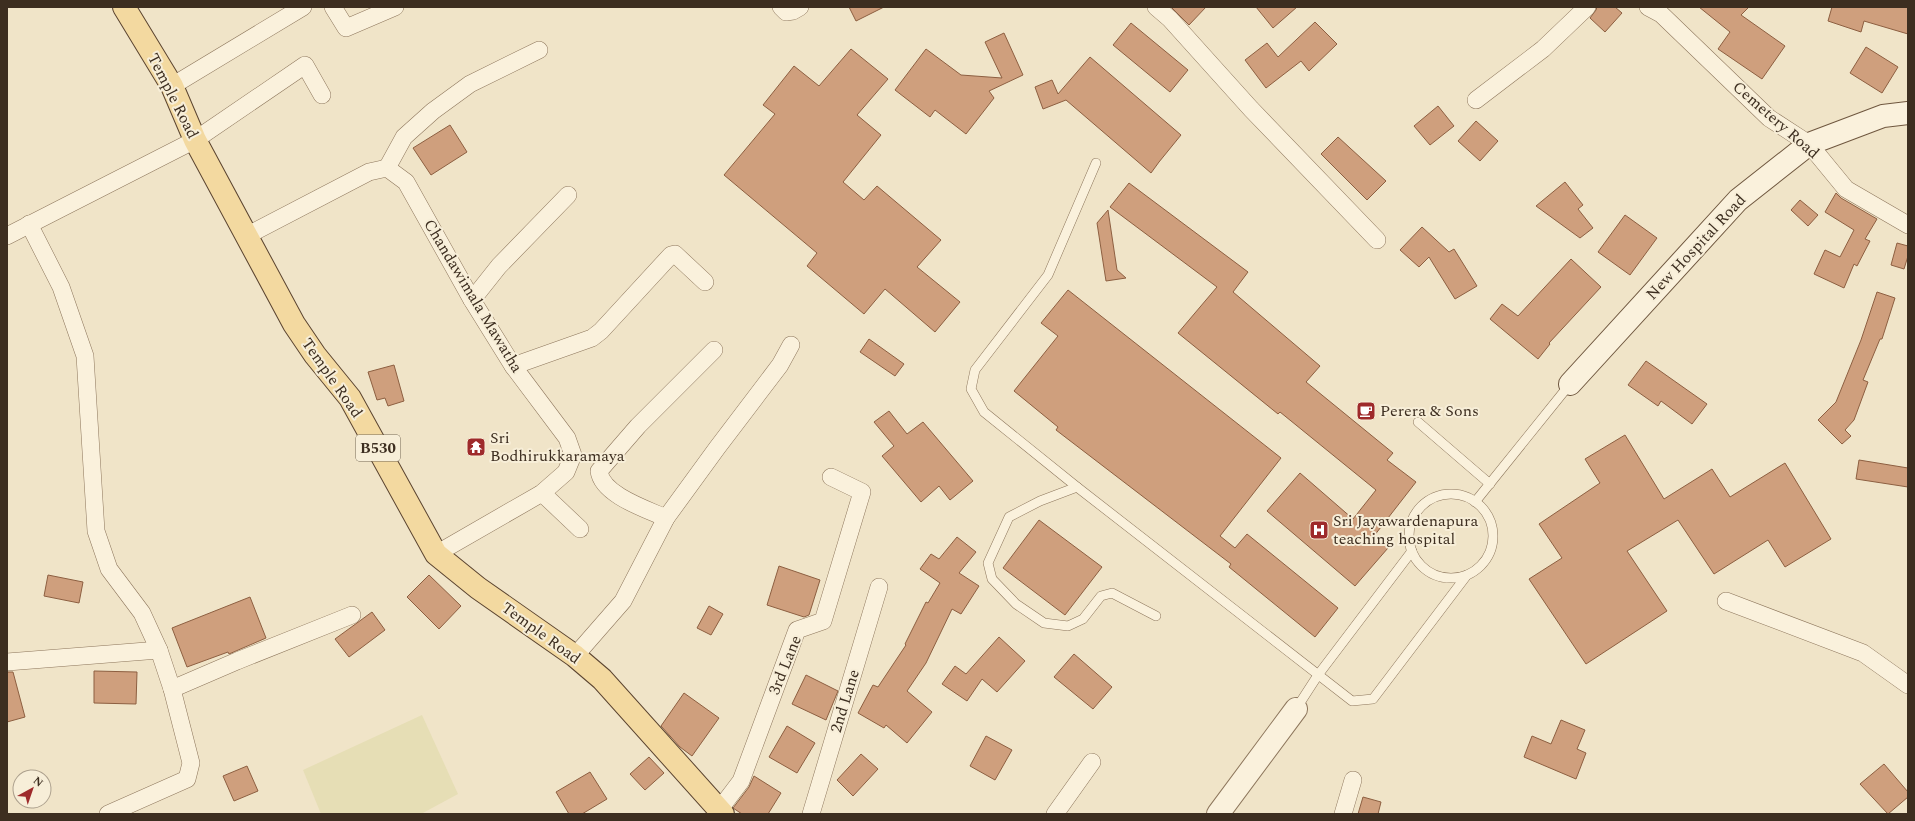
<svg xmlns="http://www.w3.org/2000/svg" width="1915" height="821" font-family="Spectral,serif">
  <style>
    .farmland { fill: #e6deb5 }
    .building { fill: #cf9f7d; stroke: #8d5f41 }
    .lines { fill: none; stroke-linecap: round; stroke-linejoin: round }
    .service-casing { stroke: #8d765c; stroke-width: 10 }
    .minor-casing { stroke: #8d765c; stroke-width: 18 }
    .tertiary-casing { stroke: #8d765c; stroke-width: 24 }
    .secondary-casing { stroke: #6f573f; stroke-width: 24 }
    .primary-casing { stroke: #5b4430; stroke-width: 24 }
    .service { stroke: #faf1dc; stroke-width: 9 }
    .minor { stroke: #faf1dc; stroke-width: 17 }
    .tertiary { stroke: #faf1dc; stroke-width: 22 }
    .secondary { stroke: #faf1dc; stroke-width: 22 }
    .primary { stroke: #f3d9a0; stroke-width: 22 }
    .labels { text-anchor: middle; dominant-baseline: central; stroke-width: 4; stroke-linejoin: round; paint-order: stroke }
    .shield { fill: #f7eed8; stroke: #756857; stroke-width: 1 }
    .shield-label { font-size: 15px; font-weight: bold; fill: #3d2e20 }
    .street-label { font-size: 16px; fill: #3d2e20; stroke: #f7eed8 }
    .poi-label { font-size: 16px; fill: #3d2e20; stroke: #f7eed8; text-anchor: start }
  </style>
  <rect width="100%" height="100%" fill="#f0e4c8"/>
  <path class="farmland" d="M422,715L458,794L421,814H321L303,770Z"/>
  <g class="building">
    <path d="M849,7H884L856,21Z"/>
    <path d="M1171,7H1206L1189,25Z"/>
    <path d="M1256,7H1297L1273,28Z"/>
    <path d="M1597,7H1615L1622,13L1605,32L1590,18L1596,10Z"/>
    <path d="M1699,7H1749L1741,15L1785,46L1762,79L1718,49L1730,32Z"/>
    <path d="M1832,7H1908V34L1864,21L1861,32L1828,21Z"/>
    <path d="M1315,22L1337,44L1309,71L1301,61L1266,88L1245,60L1267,43L1278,57Z"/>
    <path d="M1131,23L1188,70L1170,92L1113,45Z"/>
    <path d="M1004,33L1023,75L989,91L994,98L966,134L935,110L930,117L895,90L926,49L961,75L1002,78L985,42Z"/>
    <path d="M1866,47L1898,67L1882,93L1850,73Z"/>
    <path d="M851,49L888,79L857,115L881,135L843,182L864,200L877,186L941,240L917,267L960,302L935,332L885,289L864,314L807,266L817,253L724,175L775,114L763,105L794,66L819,86Z"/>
    <path d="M1090,57L1181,135L1159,162L1151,173L1066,100L1043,109L1035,87L1052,80L1058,94Z"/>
    <path d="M1438,106L1454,126L1430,145L1414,126Z"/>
    <path d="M1476,121L1498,141L1480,161L1458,141Z"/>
    <path d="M450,125L467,152L431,175L413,148Z"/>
    <path d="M1338,137L1386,181L1367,200L1321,154Z"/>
    <path d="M1565,182L1583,205L1578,209L1593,228L1580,238L1536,206Z"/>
    <path d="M1129,183L1248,272L1233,292L1320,366L1306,382L1393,453L1387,460L1416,482L1374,536L1388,548L1355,586L1267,511L1300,473L1353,519L1376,490L1280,412L1278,414L1178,333L1217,287L1110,207Z"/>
    <path d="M1836,193L1841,198L1877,219L1865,239L1870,241L1857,266L1854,264L1844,288L1814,274L1825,250L1840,257L1854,230L1825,212Z"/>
    <path d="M1800,200L1818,215L1808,226L1791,210Z"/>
    <path d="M1108,210L1117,270L1126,278L1106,281L1097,223Z"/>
    <path d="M1625,215L1657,238L1630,275L1598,252Z"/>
    <path d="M1422,227L1449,252L1454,249L1477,286L1455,299L1429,257L1419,267L1400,250Z"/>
    <path d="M1897,243L1908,246V256L1904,269L1891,265Z"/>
    <path d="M1571,259L1601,287L1549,343L1550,344L1538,359L1490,319L1502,304L1518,316Z"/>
    <path d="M1068,290L1281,458L1220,536L1235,548L1247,534L1338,608L1315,637L1229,567L1231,564L1056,430L1058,427L1014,391L1058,336L1041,323Z"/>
    <path d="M1877,292L1895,298L1882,339H1880L1863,380L1868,382L1854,420L1845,430L1851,436L1842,444L1818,420L1836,402L1861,340Z"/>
    <path d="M869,339L904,364L895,376L860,352Z"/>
    <path d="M1646,361L1707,404L1692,424L1661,401L1658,406L1628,385Z"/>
    <path d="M394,365L404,401L388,406L385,398L377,400L368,372Z"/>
    <path d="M889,411L907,434L923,422L973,481L950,500L939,486L921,502L882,456L894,446L874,422Z"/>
    <path d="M1625,435L1664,499L1712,469L1730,497L1785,463L1831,539L1785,567L1768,540L1714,574L1678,520L1627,551L1667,611L1586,664L1529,579L1562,558L1539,524L1600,483L1585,459Z"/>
    <path d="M1859,460L1908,468V487L1856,479Z"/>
    <path d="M1039,520L1102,567L1065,615L1003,568Z"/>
    <path d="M957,537L976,552L959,573L979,586L961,614L952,609L926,663L907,691L932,712L907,743L886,725L884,728L858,713L873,685L878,687L906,645L905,644L926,602L928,603L940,583L920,569L931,554L939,559Z"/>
    <path d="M779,566L820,580L809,615L804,617L767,605Z"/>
    <path d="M48,575L83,582L79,603L44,596Z"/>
    <path d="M429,575L461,606L439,629L407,597Z"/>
    <path d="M250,597L266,638L229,654L228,652L187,667L172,628Z"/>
    <path d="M709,606L723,614L711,635L697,628Z"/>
    <path d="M372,612L385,630L349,657L335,639Z"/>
    <path d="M999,637L1025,661L997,692L982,679L967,701L942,684L955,666L966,674Z"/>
    <path d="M1074,654L1112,687L1093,709L1054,677Z"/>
    <path d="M94,671L137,672L136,704L94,703Z"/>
    <path d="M7,672H13L25,717L7,722Z"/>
    <path d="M806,675L838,691L826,720L792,704Z"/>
    <path d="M684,693L719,718L692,756L680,747L661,726Z"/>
    <path d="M1561,720L1585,730L1577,749L1586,753L1576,779L1524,757L1532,736L1551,744Z"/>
    <path d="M787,726L815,743L797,773L769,757Z"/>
    <path d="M986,736L1012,750L995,780L970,766Z"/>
    <path d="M861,754L878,769L853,796L837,780Z"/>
    <path d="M649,757L664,773L645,790L630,774Z"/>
    <path d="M1884,764L1908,792V797L1888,814L1860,784Z"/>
    <path d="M247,766L258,791L234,801L223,776Z"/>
    <path d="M590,772L607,799L582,814H569L556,792Z"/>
    <path d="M754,776L781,793L768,814H742L733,808L749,787Z"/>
    <path d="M1363,797L1381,802L1378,814H1358Z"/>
  </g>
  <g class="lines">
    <g class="service-casing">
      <g id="service">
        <path d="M1096,163L1048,275L975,370L971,389L984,412L1077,487L1352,701L1373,699L1467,575"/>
        <path d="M1418,422L1490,484"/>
        <path d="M1077,487L1040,501L1009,517L988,563L992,579L1016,604L1044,623L1068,626L1083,619L1101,596L1112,593L1156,616"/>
        <circle cx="1451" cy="536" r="42"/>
        <path d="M1475,502L1570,384"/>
        <path d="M1296,709L1318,675L1412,551"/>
      </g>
    </g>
    <g class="minor-casing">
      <g id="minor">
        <path d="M333,7L346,28L395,7"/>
        <path d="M781,7L786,12L793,11L800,7"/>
        <path d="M1156,7L1170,19L1251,109L1377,240"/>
        <path d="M1648,7L1661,14L1769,118L1809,144L1846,189L1908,225"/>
        <path d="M172,86L303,7"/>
        <path d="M1476,100L1543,49L1587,7"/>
        <path d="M387,168L404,137L433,111L470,84L539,50"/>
        <path d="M29,224L61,287L85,356L96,531L109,569L142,613L159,650L172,689L191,763L187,779L108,814"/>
        <path d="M7,236L195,140L305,65L322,95"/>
        <path d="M246,236L369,172L387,168L406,182L472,300L513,366L567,438L573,455L566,472L542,493L436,554"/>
        <path d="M472,300L499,266L568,195"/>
        <path d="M513,366L592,338L601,331L671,255L675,254L705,282"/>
        <path d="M542,493L580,529"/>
        <path d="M666,518C646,509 602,495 599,471L638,426L714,350"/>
        <path d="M1726,601L1863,653L1908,685"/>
        <path d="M575,656L623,601L666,518L717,448L780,365L791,345"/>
        <path d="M7,662L159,650"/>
        <path d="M172,689L237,661L352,615"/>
        <path d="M719,810L741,781L797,630L823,621L862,492L831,477"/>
        <path d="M811,814L879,587"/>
        <path d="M1055,814L1092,762"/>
        <path d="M1343,814L1353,780"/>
      </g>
    </g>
    <g class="tertiary-casing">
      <path id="tertiary" d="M1218,814L1296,709"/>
    </g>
    <g class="secondary-casing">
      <path id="secondary" d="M1570,384L1738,200L1809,144L1883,116L1908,113"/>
    </g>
    <g class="primary-casing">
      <path id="primary" d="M124,7L172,86L195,140L294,324L315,355L350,398L436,554L478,588L575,656L602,679L723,814"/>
    </g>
    <use href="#service" class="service"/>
    <use href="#minor" class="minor"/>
    <use href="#tertiary" class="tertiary"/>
    <use href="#secondary" class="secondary"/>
    <use href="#primary" class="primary"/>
  </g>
  <defs>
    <g id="cafe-square" transform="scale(1)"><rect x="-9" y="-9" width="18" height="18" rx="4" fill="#9e2a2b" stroke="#f7eed8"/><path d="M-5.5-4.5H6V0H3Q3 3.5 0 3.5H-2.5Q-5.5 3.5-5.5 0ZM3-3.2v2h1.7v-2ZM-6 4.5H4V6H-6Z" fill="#fff"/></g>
    <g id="temple-square" transform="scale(1)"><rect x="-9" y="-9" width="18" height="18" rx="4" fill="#9e2a2b" stroke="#f7eed8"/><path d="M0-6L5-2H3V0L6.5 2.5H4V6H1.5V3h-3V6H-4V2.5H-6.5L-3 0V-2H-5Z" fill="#fff"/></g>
    <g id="hospital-square" transform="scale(1)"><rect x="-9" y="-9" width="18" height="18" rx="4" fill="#9e2a2b" stroke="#f7eed8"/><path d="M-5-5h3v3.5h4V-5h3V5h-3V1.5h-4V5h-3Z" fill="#fff"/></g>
  </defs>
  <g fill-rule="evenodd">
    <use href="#cafe-square" x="1366" y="411"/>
    <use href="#temple-square" x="476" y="447"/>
    <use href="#hospital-square" x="1319" y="530"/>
  </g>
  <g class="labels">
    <rect class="shield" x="356" y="435" width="44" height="26" rx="3"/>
    <g class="shield-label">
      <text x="378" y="448">B530</text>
    </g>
    <g class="street-label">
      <text transform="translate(173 96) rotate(63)">Temple Road</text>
      <text transform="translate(1776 120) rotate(41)">Cemetery Road</text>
      <text transform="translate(1696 247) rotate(-47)">New Hospital Road</text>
      <text transform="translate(473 296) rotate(59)">Chandawimala Mawatha</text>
      <text transform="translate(332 378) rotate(55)">Temple Road</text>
      <text transform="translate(541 633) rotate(36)">Temple Road</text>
      <text transform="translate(785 665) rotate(-68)">3rd Lane</text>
      <text transform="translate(845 701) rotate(-73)">2nd Lane</text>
    </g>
    <g class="poi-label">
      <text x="1380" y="411">Perera &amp; Sons</text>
      <text x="490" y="438">Sri<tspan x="490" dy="18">Bodhirukkaramaya</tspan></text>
      <text x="1333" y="521">Sri Jayawardenapura<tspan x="1333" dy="18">teaching hospital</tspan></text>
    </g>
  </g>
  <rect width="1915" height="821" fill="none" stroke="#3d2e20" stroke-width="16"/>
  <g transform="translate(32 789) rotate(40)"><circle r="19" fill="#f7eed8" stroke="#ada18e"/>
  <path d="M0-3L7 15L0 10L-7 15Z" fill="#9e2a2b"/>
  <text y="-6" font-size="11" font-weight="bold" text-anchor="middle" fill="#3d2e20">N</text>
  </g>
</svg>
